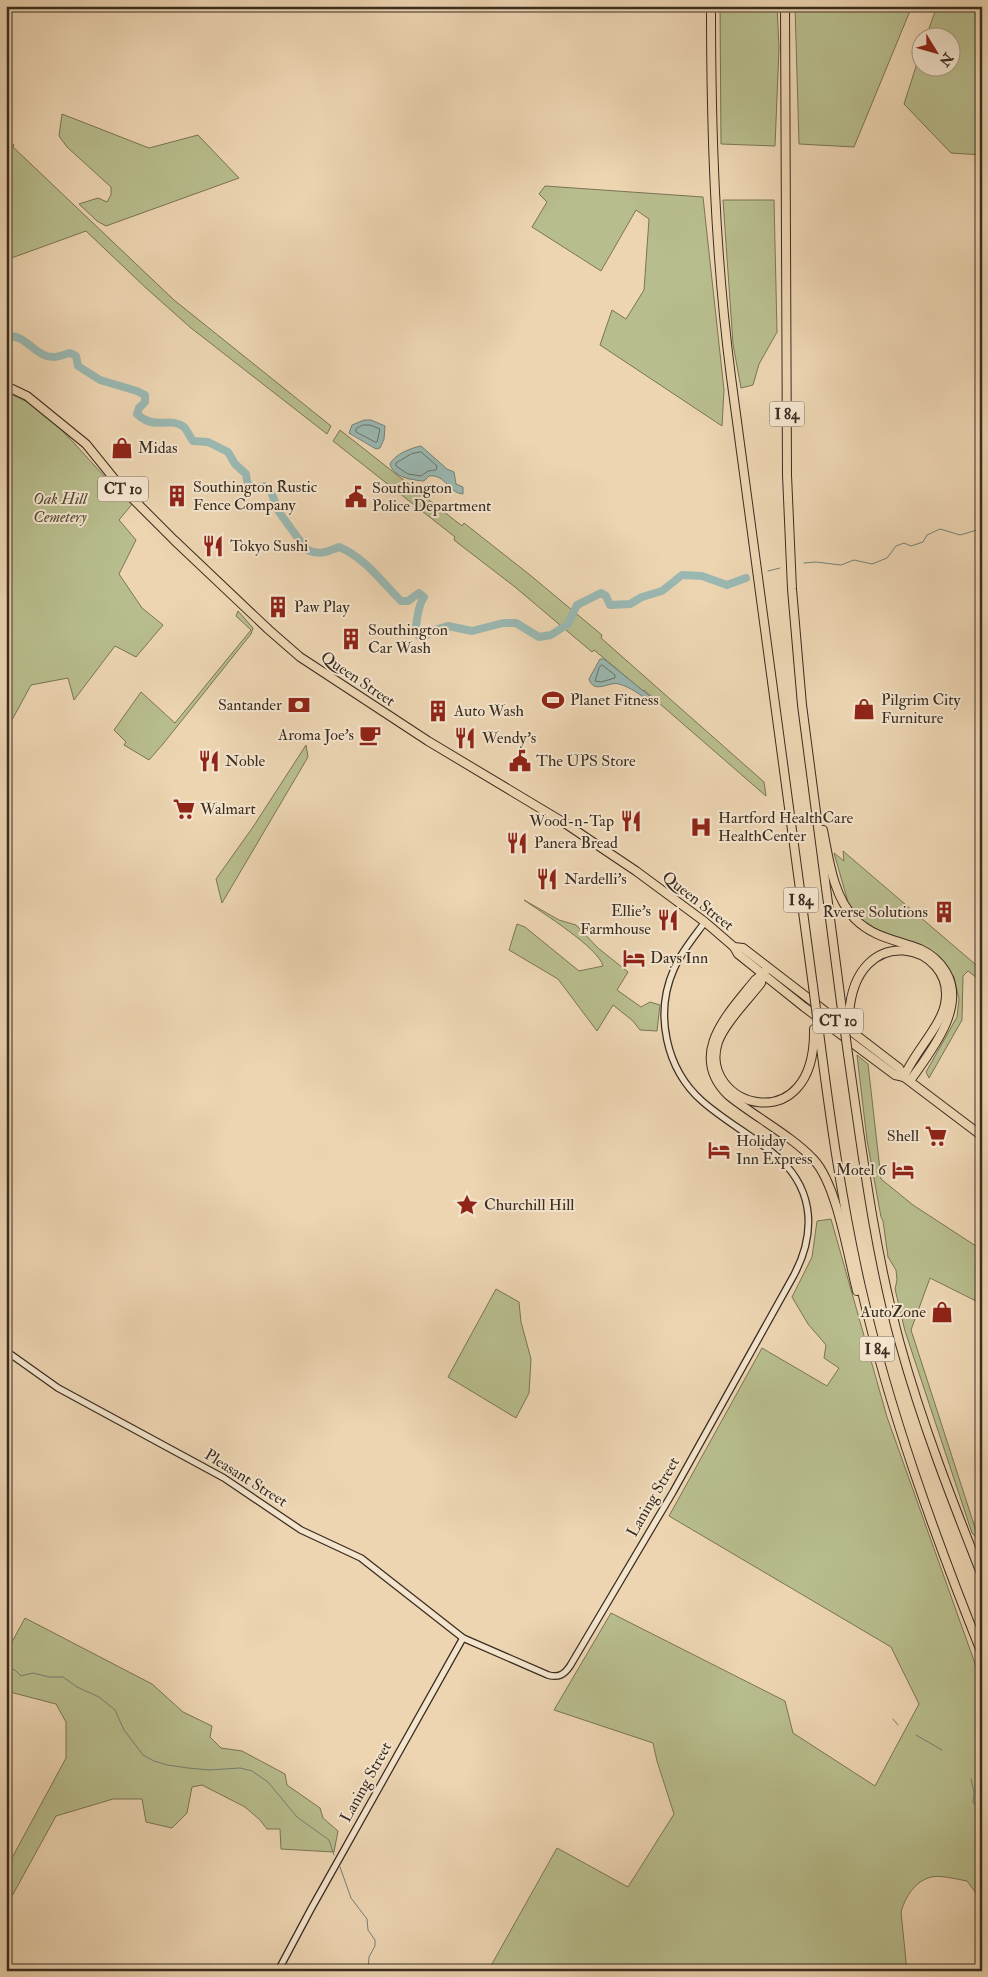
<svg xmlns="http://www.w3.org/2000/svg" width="988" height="1977" font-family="'IM FELL Double Pica',serif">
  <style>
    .green { fill: #b8bd8d; stroke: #7a7456 }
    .water { fill: #9ab8b2; stroke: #748077 }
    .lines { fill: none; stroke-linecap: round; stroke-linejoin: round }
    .shore { stroke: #6a7268; stroke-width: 1 }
    .stream { stroke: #748077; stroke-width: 1 }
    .river { stroke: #9ab8b2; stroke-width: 8 }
    .secondary-casing { stroke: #3b2c1f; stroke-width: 8 }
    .highway-casing { stroke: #3b2c1f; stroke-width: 10 }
    .secondary { stroke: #f3e4cd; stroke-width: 5.5 }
    .highway { stroke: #edd5b2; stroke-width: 8 }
    .highway-bridge-casing { stroke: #3b2c1f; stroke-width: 10; stroke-linecap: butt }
    .highway-bridge { stroke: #edd5b2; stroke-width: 8 }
    .labels { text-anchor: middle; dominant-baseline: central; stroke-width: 4; stroke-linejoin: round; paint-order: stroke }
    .shield { fill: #f3e4cd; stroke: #726353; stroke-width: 1 }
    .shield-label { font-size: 15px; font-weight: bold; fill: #3b2c1f }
    .poi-label { font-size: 16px; fill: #3b2c1f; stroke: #f3e4cd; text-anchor: start }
    .park-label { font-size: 16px; font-style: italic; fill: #544935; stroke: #f3e4cd }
    .street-label { font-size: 16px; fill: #3b2c1f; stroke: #f3e4cd }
  </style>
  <rect width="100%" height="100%" fill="#edd5b2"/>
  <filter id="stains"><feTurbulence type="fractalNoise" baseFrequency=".004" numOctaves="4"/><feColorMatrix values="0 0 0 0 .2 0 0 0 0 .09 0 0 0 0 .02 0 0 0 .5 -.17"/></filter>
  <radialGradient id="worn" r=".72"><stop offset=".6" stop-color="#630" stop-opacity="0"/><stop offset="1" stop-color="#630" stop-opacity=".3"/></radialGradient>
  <g class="green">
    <path d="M720,6H777L779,48L775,146L721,144Z"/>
    <path d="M795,6H912L854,147L799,144Z"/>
    <path d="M937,6H982V155L951,153L904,104L920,54V68H950V38L926,37Z"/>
    <path d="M62,114L149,148L198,135L239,178L106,226L97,221L79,204L98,198L107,202L111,195V187L67,147L59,136Z"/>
    <path d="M6,138L14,145L13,147L174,300L331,426L327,434L191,328L146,288L86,231L6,260Z"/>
    <path d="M545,186L703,197L724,390L722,426L600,345L612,310L626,319L644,290L649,219L636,210L601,271L532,227L547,202L539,194Z"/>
    <path d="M723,200H774L777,332L759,364L753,385L741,388L733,344Z"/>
    <path d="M6,392C16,397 28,401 37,408C73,436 98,475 133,503L119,520L136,540L119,574L142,608L163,625L136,657L115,646L74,700L68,678L31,685L6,731Z"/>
    <path d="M340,430L462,526L464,523L530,575L602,635L601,638L764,782L766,796L644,690L643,691L594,650L592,652L515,587L454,540L455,537L333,441Z"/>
    <path d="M238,611L253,628L251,634L163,744L149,760L124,745L126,742L114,730L141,692L175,723L251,630L236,616Z"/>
    <path d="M306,745L308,757L222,903L216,879L253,827Z"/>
    <path d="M843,851L982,970V982L968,971L963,976L962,1020L929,1078L926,1072L957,1017L959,999L954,977L942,962L886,935L860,919L848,902L834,853L844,861Z"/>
    <path d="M524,900L559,920L576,925L598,948L628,972L617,990L641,1007L650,1002L660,1005L657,1031L640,1030L633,1021L613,1005L597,1031L558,979L509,950L517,924L525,927L579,971L603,966C599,948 541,912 524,900Z"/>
    <path d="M857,1055L868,1064L881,1179L913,1205L982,1250V1304L930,1278L911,1330L979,1540L972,1533L905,1331L895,1289L897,1280L896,1270L888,1257L883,1221L881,1217L867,1140Z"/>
    <path d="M831,1219L887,1417L982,1683V1692H980L982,1697V1925V1901L967,1881C956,1879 941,1875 931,1877C915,1881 905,1897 901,1912L907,1971H488L557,1848L628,1887L674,1814L657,1761L653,1743L554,1710L611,1613L785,1701L793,1733L875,1786L919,1704L891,1647L669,1516L762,1348L827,1386L839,1368L824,1358L826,1345L808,1324L792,1297L812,1257L817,1221Z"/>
    <path d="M496,1289L519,1302L521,1322L531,1359L529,1393L516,1418L448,1377Z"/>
    <path d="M25,1618L152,1684L183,1712L212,1726L210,1737L221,1748L242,1751L285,1774L287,1785L320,1808L323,1818L338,1831L334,1852L281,1849L280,1829H267L260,1820L245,1807L202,1785L192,1787L187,1813L172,1828L146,1822L142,1799H113L56,1816L6,1907V1869L66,1758V1722L56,1704L6,1691V1653Z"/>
  </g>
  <g class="water">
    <path d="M364,420H371L385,426L384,439L380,448L376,449L349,433L352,425Z"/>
    <path d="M421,446L447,469L454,472L456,484L463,487V494C448,493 446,474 429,476L424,481C412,480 394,478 390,464C395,454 411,448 421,446Z"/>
    <path d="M600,659H604L652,698V701L650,702C641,695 630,687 619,684C609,681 594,695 589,679Z"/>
  </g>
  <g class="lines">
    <g class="shore">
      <path d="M363,425H370L380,429L377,442H375L356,432V429Z"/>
      <path d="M421,452L437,466L436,470L428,471L421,476L408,474L396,466V463L411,454Z"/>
      <path d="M602,665L615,675V678L601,682L595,681L599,668Z"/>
    </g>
    <g class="stream">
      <path d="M804,563L816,562L841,565L854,560L872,564L887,558L896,546L904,543L911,546L923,542L927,535L940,529L960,535L977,530L982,533"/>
      <path d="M768,571L780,568"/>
      <path d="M6,1667L15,1670L21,1676L33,1673L49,1677H63L77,1687L99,1697L115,1710L124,1730L143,1755L154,1761L167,1765L188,1768L209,1770L240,1768L252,1771L268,1782L297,1817L329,1840L334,1855"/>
      <path d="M893,1719L898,1725"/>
      <path d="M916,1735L942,1750"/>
      <path d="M971,1779L974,1792L973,1803L982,1808"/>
      <path d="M340,1867L351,1898L367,1919L368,1930L375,1940V1946L369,1957L368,1971"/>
    </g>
    <path class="river" d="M6,337C25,332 35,358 54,357C59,357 65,354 70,353L76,356L78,366L100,380L137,391L145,395V402L139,408L137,414C155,431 170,416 184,427C187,430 190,437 193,441L208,442L228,452L235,464L246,474C247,487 251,490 264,486L271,492L279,512L306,549C318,556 327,552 339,547C364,557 382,582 401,601H408L419,593L424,597C417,607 418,619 415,630L419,636L427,635L434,630L448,626L472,631L503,623H516L539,637L551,635L568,624L577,605L601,593L606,596L610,605L630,604L642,597L662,591L682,575L702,576L727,585L746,578"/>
    <g class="secondary-casing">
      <g id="secondary">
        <path d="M6,1351L58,1388L224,1478L301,1530L361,1558L463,1638L548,1675C558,1678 564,1675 570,1666L673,1492L794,1275C815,1235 815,1193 781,1160C757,1138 727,1123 702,1101C666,1069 654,1014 674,969C681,952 694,937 705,922"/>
        <path d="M278,1971L311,1909L463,1638"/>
      </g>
    </g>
    <g class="highway-casing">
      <g id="highway">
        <path d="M711,6C711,131 715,253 731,377L813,986"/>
        <path d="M785,6L787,475L792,589L802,705L842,1010"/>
        <path d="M6,386L27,396L86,444L120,486L174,540L269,630L300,657L428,741L563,822L636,871L705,922L734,947L738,954L804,1007L895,1075L904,1077L982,1136"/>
        <path d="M823,830C829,860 833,896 855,919C874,938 897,940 920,949C931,954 940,962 946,972C967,1008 930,1052 910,1081"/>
        <path d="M734,947L743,948L899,1068L904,1077"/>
        <path d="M768,968L763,974L755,980C728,1014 687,1054 728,1095C755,1117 792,1136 814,1160C837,1185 848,1256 857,1291"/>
        <path d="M763,974L761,983C748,1000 725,1023 718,1042C697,1106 816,1143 814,1029"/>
        <path d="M849,1015C855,918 957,944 945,1004C941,1026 913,1054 904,1077"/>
        <path d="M819,1032C830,1118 842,1203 861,1287C890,1413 934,1534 982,1654"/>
        <path d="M848,1054C862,1151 874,1249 900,1344C922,1424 952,1500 982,1576"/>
      </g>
    </g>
    <use href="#secondary" class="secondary"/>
    <use href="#highway" class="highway"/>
    <g class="highway-bridge-casing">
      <g id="highway-bridge">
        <path d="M813,986L819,1032"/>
        <path d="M842,1010L848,1054"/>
      </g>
    </g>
    <use href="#highway-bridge" class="highway-bridge"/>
  </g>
  <defs>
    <g id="shop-bare" transform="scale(1.725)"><path d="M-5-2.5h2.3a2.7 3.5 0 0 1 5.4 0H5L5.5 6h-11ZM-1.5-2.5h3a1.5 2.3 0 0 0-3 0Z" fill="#8f2418" stroke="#f3e4cd" stroke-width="2.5" paint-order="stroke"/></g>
    <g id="building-bare" transform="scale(1.725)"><path d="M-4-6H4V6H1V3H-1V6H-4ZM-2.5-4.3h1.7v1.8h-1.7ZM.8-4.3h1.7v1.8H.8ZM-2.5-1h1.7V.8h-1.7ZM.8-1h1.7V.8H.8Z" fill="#8f2418" stroke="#f3e4cd" stroke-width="2.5" paint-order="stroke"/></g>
    <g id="civic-bare" transform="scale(1.725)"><path d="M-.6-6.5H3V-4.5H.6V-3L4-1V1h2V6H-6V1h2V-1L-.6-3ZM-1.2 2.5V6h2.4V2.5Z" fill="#8f2418" stroke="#f3e4cd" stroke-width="2.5" paint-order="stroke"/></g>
    <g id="restaurant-bare" transform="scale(1.725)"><path d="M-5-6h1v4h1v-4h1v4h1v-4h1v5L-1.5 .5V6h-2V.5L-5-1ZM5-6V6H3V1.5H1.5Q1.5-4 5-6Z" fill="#8f2418" stroke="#f3e4cd" stroke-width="2.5" paint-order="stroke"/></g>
    <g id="stadium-bare" transform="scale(1.725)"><path d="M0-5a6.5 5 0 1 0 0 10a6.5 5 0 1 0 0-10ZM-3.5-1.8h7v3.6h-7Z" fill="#8f2418" stroke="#f3e4cd" stroke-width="2.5" paint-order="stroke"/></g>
    <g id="bank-bare" transform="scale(1.725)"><path d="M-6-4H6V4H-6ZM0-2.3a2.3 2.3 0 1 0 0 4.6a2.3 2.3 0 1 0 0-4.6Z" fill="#8f2418" stroke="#f3e4cd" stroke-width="2.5" paint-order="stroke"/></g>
    <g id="cafe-bare" transform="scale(1.725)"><path d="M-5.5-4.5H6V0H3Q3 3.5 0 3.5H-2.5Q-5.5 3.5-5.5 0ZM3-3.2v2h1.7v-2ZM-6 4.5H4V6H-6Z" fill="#8f2418" stroke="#f3e4cd" stroke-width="2.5" paint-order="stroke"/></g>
    <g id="supermarket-bare" transform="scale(1.725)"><path d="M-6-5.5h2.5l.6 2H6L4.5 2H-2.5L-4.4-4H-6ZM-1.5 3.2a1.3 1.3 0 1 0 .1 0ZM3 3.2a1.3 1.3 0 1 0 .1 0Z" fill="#8f2418" stroke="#f3e4cd" stroke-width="2.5" paint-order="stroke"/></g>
    <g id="hospital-bare" transform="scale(1.725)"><path d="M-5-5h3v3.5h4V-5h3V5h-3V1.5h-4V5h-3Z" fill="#8f2418" stroke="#f3e4cd" stroke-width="2.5" paint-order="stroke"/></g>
    <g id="hotel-bare" transform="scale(1.725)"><path d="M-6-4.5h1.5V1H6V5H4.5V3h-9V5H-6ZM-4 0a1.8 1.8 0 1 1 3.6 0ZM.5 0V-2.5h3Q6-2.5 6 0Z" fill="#8f2418" stroke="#f3e4cd" stroke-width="2.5" paint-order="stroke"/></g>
    <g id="sight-bare" transform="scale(1.725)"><path d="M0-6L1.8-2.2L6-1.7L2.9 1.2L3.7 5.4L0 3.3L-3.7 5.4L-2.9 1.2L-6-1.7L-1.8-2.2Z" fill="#8f2418" stroke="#f3e4cd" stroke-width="2.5" paint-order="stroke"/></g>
  </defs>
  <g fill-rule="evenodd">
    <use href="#shop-bare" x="122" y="448"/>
    <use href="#building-bare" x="177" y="496"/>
    <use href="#civic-bare" x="356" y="497"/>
    <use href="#restaurant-bare" x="213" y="546"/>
    <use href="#building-bare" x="278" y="607"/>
    <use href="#building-bare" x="351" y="639"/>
    <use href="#stadium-bare" x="553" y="700"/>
    <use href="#bank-bare" x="299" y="705"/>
    <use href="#shop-bare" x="864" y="709"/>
    <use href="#building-bare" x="438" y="711"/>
    <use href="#cafe-bare" x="370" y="735"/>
    <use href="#restaurant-bare" x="465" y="738"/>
    <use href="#restaurant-bare" x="209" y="761"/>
    <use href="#civic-bare" x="520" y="761"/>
    <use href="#supermarket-bare" x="184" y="809"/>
    <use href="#restaurant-bare" x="631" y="821"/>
    <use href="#hospital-bare" x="701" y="827"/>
    <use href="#restaurant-bare" x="517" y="843"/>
    <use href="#restaurant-bare" x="547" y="879"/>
    <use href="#building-bare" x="944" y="912"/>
    <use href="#restaurant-bare" x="668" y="920"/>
    <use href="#hotel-bare" x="634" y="958"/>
    <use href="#supermarket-bare" x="936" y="1136"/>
    <use href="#hotel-bare" x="719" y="1150"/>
    <use href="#hotel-bare" x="903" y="1170"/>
    <use href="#sight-bare" x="467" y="1205"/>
    <use href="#shop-bare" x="942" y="1312"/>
  </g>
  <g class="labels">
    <g class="shield">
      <rect x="769.5" y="401.5" width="35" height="25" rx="4"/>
      <rect x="98" y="476.5" width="50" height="25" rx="4"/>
      <rect x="783.5" y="887.5" width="35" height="25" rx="4"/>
      <rect x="813" y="1008.5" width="50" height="25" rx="4"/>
      <rect x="859.5" y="1336.5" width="35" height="25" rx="4"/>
    </g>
    <g class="shield-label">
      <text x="787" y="414">I 84</text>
      <text x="123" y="489">CT 10</text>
      <text x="801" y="900">I 84</text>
      <text x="838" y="1021">CT 10</text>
      <text x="877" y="1349">I 84</text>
    </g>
    <g class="poi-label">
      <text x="138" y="448">Midas</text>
      <text x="193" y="487">Southington Rustic<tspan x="193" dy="18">Fence Company</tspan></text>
      <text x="372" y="488">Southington<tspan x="372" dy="18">Police Department</tspan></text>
      <text x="230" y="546">Tokyo Sushi</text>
      <text x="294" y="607">Paw Play</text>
      <text x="368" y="630">Southington<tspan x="368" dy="18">Car Wash</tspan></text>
      <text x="570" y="700">Planet Fitness</text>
      <text x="881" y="700">Pilgrim City<tspan x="881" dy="18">Furniture</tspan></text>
      <text x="282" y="705" text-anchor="end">Santander</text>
      <text x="454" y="711">Auto Wash</text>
      <text x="354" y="735" text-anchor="end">Aroma Joe's</text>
      <text x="482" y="738">Wendy's</text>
      <text x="225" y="761">Noble</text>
      <text x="536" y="761">The UPS Store</text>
      <text x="200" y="809">Walmart</text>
      <text x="718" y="818">Hartford HealthCare<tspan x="718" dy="18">HealthCenter</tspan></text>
      <text x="614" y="821" text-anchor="end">Wood-n-Tap</text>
      <text x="534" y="843">Panera Bread</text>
      <text x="564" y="879">Nardelli's</text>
      <text x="651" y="911" text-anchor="end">Ellie's<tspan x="651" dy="18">Farmhouse</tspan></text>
      <text x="928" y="912" text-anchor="end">Rverse Solutions</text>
      <text x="650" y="958">Days Inn</text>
      <text x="919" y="1136" text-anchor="end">Shell</text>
      <text x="736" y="1141">Holiday<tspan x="736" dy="18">Inn Express</tspan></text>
      <text x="886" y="1170" text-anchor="end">Motel 6</text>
      <text x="484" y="1205">Churchill Hill</text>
      <text x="926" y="1312" text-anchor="end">AutoZone</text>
    </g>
    <g class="park-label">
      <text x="60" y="499">Oak Hill<tspan x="60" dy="18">Cemetery</tspan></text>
    </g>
    <g class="street-label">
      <text transform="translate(358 679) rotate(34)">Queen Street</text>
      <text transform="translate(698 901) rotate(38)">Queen Street</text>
      <text transform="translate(246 1478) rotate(32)">Pleasant Street</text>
      <text transform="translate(653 1497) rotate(-60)">Laning Street</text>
      <text transform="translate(366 1782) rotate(-61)">Laning Street</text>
    </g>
  </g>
  <rect width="988" height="1977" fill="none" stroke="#edd5b2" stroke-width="25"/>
  <rect x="8" y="8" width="973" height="1962" fill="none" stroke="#3b2c1f" stroke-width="2.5"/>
  <rect x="12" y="12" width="963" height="1952" fill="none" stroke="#3b2c1f"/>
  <g transform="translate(936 52) rotate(127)"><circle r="24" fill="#f3e4cd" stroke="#a99a87"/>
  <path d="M0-4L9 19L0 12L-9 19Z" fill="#8f2418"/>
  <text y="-8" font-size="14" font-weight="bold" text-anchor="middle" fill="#3b2c1f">N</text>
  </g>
  <rect width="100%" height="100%" filter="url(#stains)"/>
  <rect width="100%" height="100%" fill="url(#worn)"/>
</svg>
